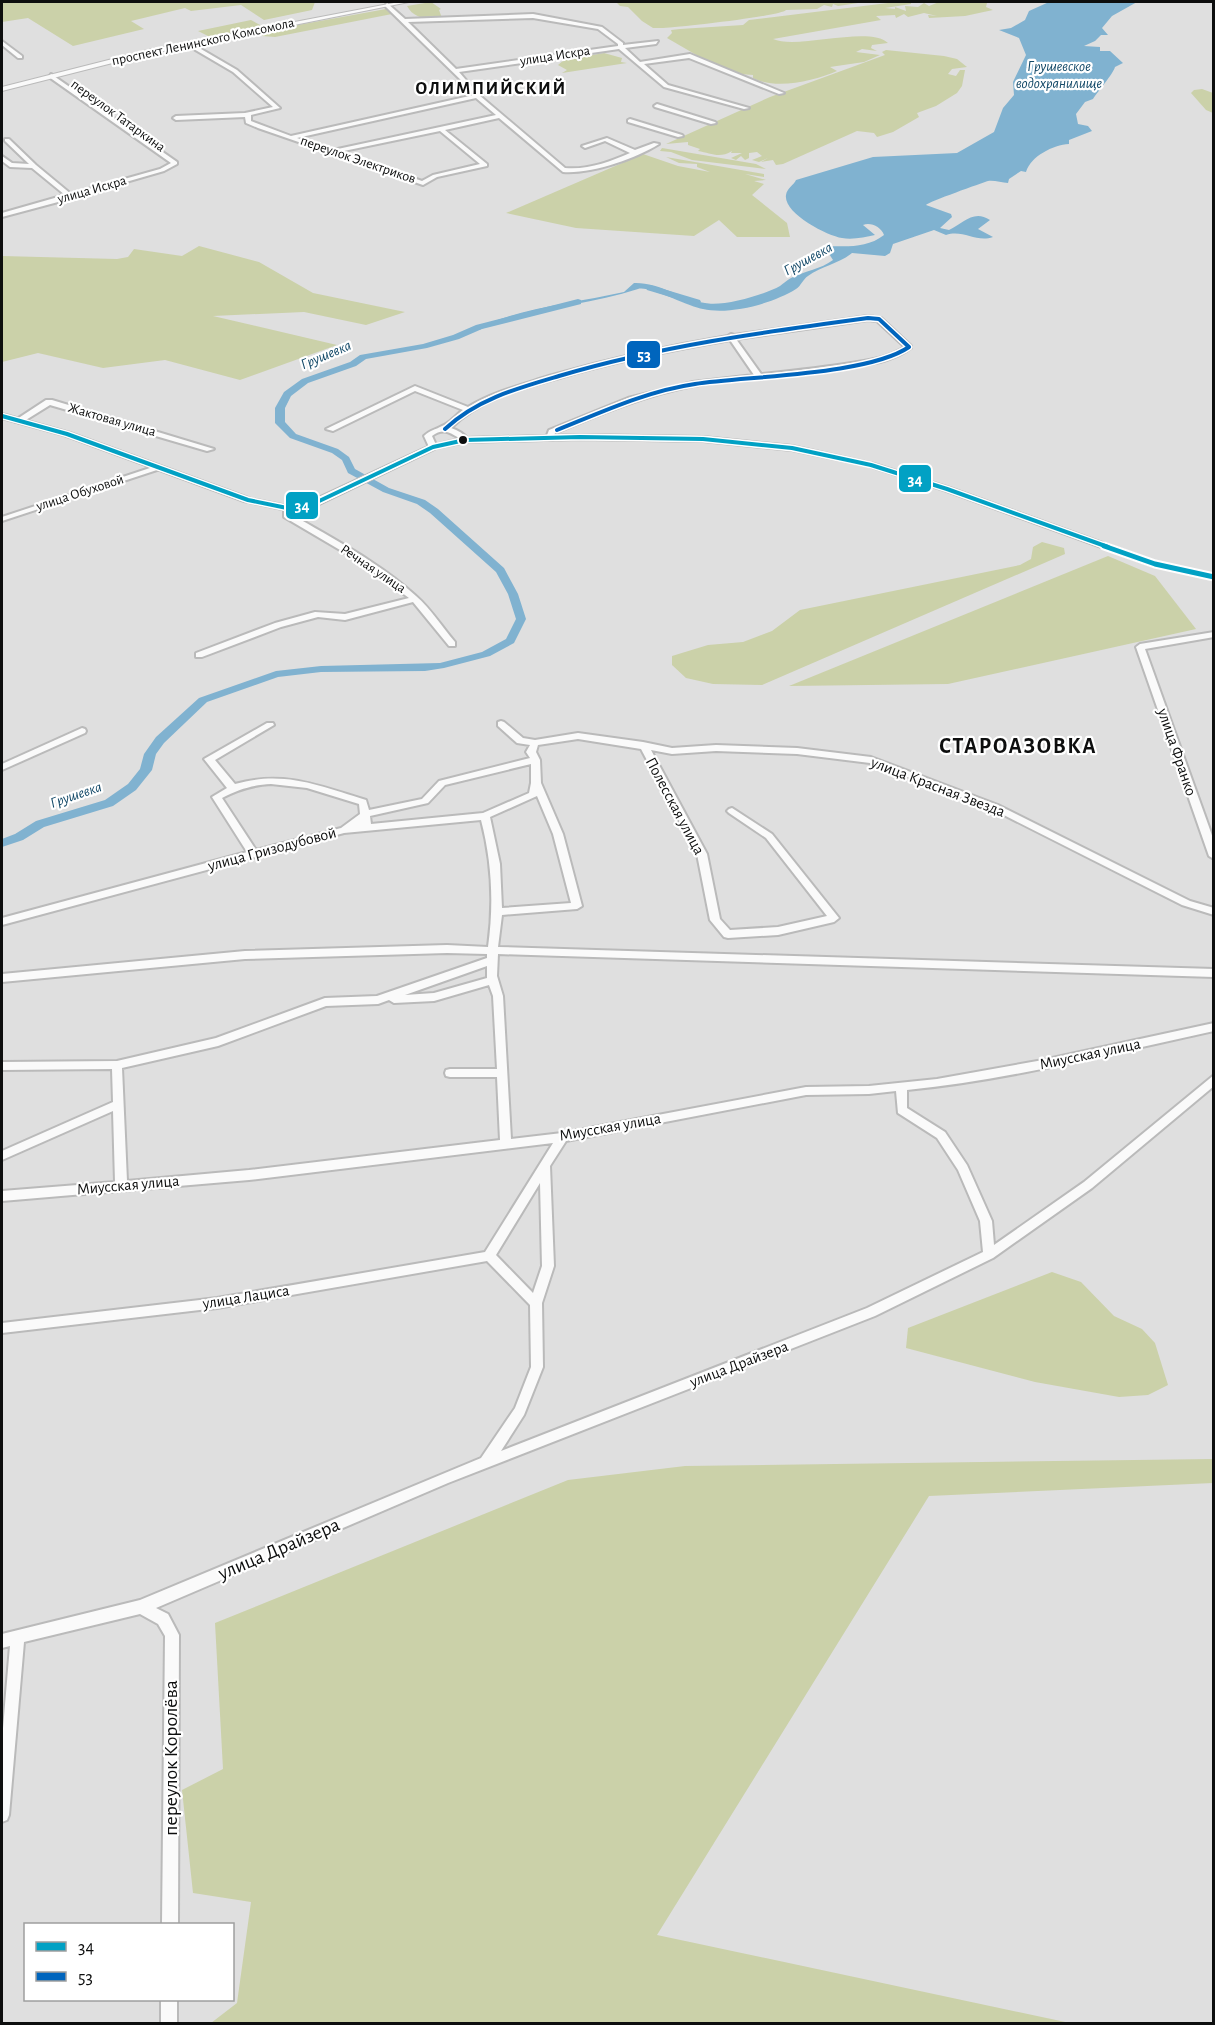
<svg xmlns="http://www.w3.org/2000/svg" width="1215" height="2025" font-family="'Alegreya Sans',sans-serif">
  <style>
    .green { fill: #cbd1a9 }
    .water { fill: #80b2d0 }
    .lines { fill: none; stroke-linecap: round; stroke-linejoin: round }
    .river { fill: #80b2d0; fill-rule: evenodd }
    .minor-casing { stroke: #bababa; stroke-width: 4 }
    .major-casing { stroke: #bababa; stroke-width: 2 }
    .minor { fill: #fafafa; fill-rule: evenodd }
    .major { fill: #fafafa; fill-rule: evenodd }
    .bus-1-far1-casing { stroke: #fff; stroke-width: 7 }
    .bus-1-casing { stroke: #fff; stroke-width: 9 }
    .bus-2-casing { stroke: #fff; stroke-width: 7 }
    .bus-1-far1 { stroke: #01a1c4; stroke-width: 4 }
    .bus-1 { stroke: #01a1c4; stroke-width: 5 }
    .bus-2 { stroke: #0065bd; stroke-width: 4 }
    .bus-dot { fill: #0d0e0e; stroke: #fff; stroke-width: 2 }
    .labels { text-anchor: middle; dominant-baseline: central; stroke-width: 4.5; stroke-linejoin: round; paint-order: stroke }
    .far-street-label { font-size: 14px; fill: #0d0e0e; stroke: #fff }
    .far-water-label { font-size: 15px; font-style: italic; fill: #134968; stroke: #fff }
    .street-label { font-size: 16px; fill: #0d0e0e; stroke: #fff }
    .far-district-label { font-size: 18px; font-weight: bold; letter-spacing: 1.5px; fill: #0d0e0e; stroke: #fff }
    .near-street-label { font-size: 20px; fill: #0d0e0e; stroke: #fff }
    .district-label { font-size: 22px; font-weight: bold; letter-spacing: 1.5px; fill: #0d0e0e; stroke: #fff }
    .line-badge { stroke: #fff; stroke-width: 2 }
    .badge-label { font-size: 16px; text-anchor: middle; font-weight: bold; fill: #fff }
  </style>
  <rect width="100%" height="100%" fill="#dfdfdf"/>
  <g class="green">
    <path d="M2,2H315L312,10L264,20L241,5L191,11L185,8L131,21L144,29L73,46L28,18L2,22Z"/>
    <path d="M431,2L441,9L439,10L442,18C428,20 414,19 407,6Z"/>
    <path d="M616,2H856L858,3L838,6L833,4L832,7L824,5L817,9L786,10C781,16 682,27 663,28H653L642,21L628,7L620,6Z"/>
    <path d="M896,2H911V4L885,8L895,9V7L906,11L905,6L918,7L924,3L929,6L939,2H992L987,3L986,7L993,10L965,16L929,18L928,15L937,16L924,13L908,17L904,14L896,18L895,15L876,16L881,20L773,39C797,50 869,25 888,43L872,45L871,48L877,51L862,49L856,52L880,55L864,62L830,67L837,71C814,81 776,90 753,78V75L740,74L705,60L667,38L672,33L671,30L680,29L743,25L749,20Z"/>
    <path d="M386,9L392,14L275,37L262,36L265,31Z"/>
    <path d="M251,20L262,26L210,37L198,31Z"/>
    <path d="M886,50L944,56L957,59L967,67L952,69L948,74L956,76L960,70H965L962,86L957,93L936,106L917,113L919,117L893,132L877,137L874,133L857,131L783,164L776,165L773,160L761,162L768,158L759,162L752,160L762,156L757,152L749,153V158L745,160L741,156L736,160L731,158L742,153H731L732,151C719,159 711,153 698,151L700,149L688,145V142L666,144L770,97L885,55L882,52Z"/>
    <path d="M604,53L622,58L621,62L627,63L562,73L567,70L558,65L564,60Z"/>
    <path d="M1202,89L1213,93V113L1206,110L1191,93L1194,90Z"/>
    <path d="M662,148L756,164L766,169L692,160L671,152L660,151Z"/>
    <path d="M643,154L678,166L710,172L697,167V164L679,163L666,157L764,174V177L745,174L766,180L754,181L764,184L752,195L787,223L790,237H737L719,220L694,236L576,228L506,213Z"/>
    <path d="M199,246L259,262L313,293L405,312L366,325L304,312L213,316L337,345L240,380L165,360L103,368L38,353L2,362V256L117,259L128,257L134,249L182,256Z"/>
    <path d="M1042,542L1064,548L1065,554L762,685L713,684L686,678L672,665V656L708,645L743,642L772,631L800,610L1020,565L1031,559L1033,547Z"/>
    <path d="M1108,556L1155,576L1196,629L948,684L789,686Z"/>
    <path d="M1052,1272L1081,1282L1114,1316L1142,1329L1155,1343L1168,1385L1148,1395L1119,1397L1035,1382L906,1348L908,1328Z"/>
    <path d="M1213,1459V1483L929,1496L657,1935L1070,2023H211L237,2003L251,1902L193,1893L182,1790L223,1769L215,1623L568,1480L685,1466Z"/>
  </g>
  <path class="water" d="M1049,2H1137L1112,16L1102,28L1108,35H1101L1095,41L1084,46L1100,47V51H1110L1123,63L1115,67C1113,74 1099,90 1093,99L1085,102L1076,114L1078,124L1088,126L1092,131L1069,140V144C1053,145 1031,156 1026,172L1021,171L1009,179L1008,183C1002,183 994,180 988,181C982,183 928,202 926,205L951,214L952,217L940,228L949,230C963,224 973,209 990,220L978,229L993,237C976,243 963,229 946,235L934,230L893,244L890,253L885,256L852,253C839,264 821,266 808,276C803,279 801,286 796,289C772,304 729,315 703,309C689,307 648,285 638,289C586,306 529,308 479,330V327C526,307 575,303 624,292L634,283C658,282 682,299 705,303C722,307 764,295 780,286C784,283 787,280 791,278C805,271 821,269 833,260L824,246C845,246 866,249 884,235C881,227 871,222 863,225L875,235C865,237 853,240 842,238C827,236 783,213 786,195C787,188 794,185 796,180L873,157L957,153L994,132L1003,108L1014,95L1013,82L1026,55L1019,38L999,30L1011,28L1025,20L1029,11Z"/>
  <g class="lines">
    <g class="river">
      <path d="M650,285L700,300L701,302L697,305L647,290L646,288Z"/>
      <path d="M578,299L581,300V304L482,329L459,339L427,348L366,359L356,366L308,383L291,396L285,408V422L296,434L338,449L349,457L355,469L389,488L425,500L438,509L504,568L518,594L526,619L514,643L490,656L444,668L425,671L321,672L278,677L207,702L164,743L156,754L152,770L136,790L113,806L44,827L23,840L2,847V839L15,834L36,821L105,800L128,784L140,769L144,754L156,737L199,698L276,671L321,666L440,663L482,652L506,639L516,619L508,594L496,572L430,513L417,504L383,492L348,473L342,460L332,453L290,438L275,423V408L284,392L302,379L350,362L360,355L423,344L453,335L476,325Z"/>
    </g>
    <g class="minor-casing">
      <g id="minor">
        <path d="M387,3L405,19L533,14L602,27L623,43V45L658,41L656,44L625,48L640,62L690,54L784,93L779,94L689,58L644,64L668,85L749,108L744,109L664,87L619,49L459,72L479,95L565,168C588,170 609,162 630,153L605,141L585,148L582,146L607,138L635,150L654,143L659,144C635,159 592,174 563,172L499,118L445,130L487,164V166L437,177L423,185L258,128L246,123L245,117L176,120L173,118L176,116L245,113L273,107L233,72L187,45L189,42L237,70L280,108L251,115V121L291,136L474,95L466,85L385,6ZM533,18L598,29L618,44V46L456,69L408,22ZM476,98L496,115L333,150L297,138ZM440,131L480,164L433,175L422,181L339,152Z"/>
        <path d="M2,41L22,56V58H18L2,45Z"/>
        <path d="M51,74L177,162V164L164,171L74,197L73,198L2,217V213L65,195L32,168L10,167L2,161V156L12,163L29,164L5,141V139H9L36,165L71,194L160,169L171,163L49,77Z"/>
        <path d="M657,104L715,122L716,123L711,124L655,107L654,106Z"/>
        <path d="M630,119L682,135L683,136L678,137L628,122V120Z"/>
        <path d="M868,316L881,318L911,346V348C892,362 869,364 847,368C796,377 744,377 693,386C645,395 600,414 555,433L553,440H550L546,438L549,430L628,398L693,382L754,375L730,340C672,350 615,361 559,378C520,389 480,399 451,428C458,430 464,434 469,440L465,442C453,435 445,426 432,436L437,447L430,449L424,436C430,430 435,430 442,426C449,424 456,415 463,410L415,391L333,431L326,429L415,386L468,407C493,392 521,385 549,376C608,359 667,346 728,336L731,334L734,335ZM868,320L877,321L905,347C888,358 870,360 851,363C821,368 791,371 761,374L736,339Z"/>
        <path d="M46,400H52L214,449L207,451L50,405L21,423L14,421Z"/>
        <path d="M156,466L163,468L2,521V517Z"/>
        <path d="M284,506H290L291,514C333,539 379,562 416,596C431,609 442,627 455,642V646H449L413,602L345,620L318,617L281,627L202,657H196V653L275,623L315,612L345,614L409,598L357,560L284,517Z"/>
        <path d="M1214,632V637L1145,649L1214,841V859L1209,856L1136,647L1140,644Z"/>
        <path d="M501,721L504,722L523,738L535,740L578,733L643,742L672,748L716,745L797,748L871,757L998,805L1190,901L1214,908V915L1182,905L992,809L870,763L797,754L716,751L672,754L651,750L707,854L720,919L730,930L778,927L827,916L766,838L729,813L727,811L729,809L732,808L772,834L839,918L834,922L778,935L728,938L724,937L710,920L697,854L641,749L578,739L538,745L536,752L540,760L541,783L563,834L582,906L577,909L502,915L498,947L1214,969V977L498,954L497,976L503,996L511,1139L562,1133L806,1087L869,1086L937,1079L1043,1060L1214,1023V1031C1112,1053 1010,1080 907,1090V1108L945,1132L967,1165L992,1221L994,1245L1084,1182L1214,1075V1086L1092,1188L993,1258L875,1316L448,1483L156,1608L168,1614L179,1635L178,1924H162L165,1636L158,1624L140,1614L24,1642L9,1815L7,1820L2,1822V1740L10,1646L2,1648V1634L140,1600L481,1458L515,1408L531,1367L530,1305L487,1261L217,1308L2,1333V1323L217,1298L485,1252L553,1143L249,1180L2,1201V1191L115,1182L113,1111L2,1160V1151L113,1102L112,1069L2,1070V1062L117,1061L216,1038L325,998L377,996L487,958V954L447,953L245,959L2,982V974L245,951L447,945L488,947C494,904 492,862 481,820L344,833L2,925V918L247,852L212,797L227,788L204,759L267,723H273L274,725L215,760L235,784C284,770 320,786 366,800L369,810L422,799L439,781L530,758L526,752L530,745L517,743L498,726V722ZM531,764V783L529,793L483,813L371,824L370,816L428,803L445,785ZM271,784L307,788L359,804L360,814L341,828L256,850L222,798C239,789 253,785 271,784ZM537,796L553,834L571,903L502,908L500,864L490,817ZM487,966V978L434,993L405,995ZM489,985L493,996L497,1069H450L446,1070L445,1073L446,1076L450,1077H497L500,1140L249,1170L127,1181L122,1068L218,1046L326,1006L378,1004L389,1000L394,1003L434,1001ZM896,1091L898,1113L937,1138L958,1170L980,1221L983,1252L867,1308L501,1451L524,1415L543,1367L542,1303L554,1266L550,1166L566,1141L806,1095L869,1094ZM540,1183L542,1266L533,1293L496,1255Z"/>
        <path d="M82,728L85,729L86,731L85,733L2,770V764Z"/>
        <rect x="161" y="2000" width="16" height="24"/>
      </g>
    </g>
    <g class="major-casing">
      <g id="major">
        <path d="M399,2H409L148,54L2,91V87L148,50Z"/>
        <path d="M2,413L70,432L251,498L287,505L312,500L430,445L465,437L580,434L703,436L792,445L874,463L950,487L1158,562L1214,574V580L1151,566L944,491L869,467L792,451L703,442L580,440L465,443L436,449L319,505L287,511L244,502L64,436L2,419Z"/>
      </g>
    </g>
    <use href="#minor" class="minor"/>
    <use href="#major" class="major"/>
    <g class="bus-1-far1-casing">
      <path id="bus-1-far1" d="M2,416L67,434L248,500L287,508L315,503L433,447L465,440L580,437L703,439L792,448L871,465L947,489L1108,547"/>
    </g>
    <g class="bus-1-casing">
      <path id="bus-1" d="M1104,546L1155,564L1214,577"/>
    </g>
    <g class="bus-2-casing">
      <path id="bus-2" d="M445,429C477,399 518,388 559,376C660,346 764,332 868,318L879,319L909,347C868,375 748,376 695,384C647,391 602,412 557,430"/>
    </g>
    <use href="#bus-1-far1" class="bus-1-far1"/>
    <use href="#bus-1" class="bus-1"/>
    <use href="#bus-2" class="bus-2"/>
  </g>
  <circle class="bus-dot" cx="463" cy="440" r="5"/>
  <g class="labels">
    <g class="far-street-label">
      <text transform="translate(203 42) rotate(-12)">проспект Ленинского Комсомола</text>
      <text transform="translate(555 56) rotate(-9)">улица Искра</text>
      <text transform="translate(118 116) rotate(36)">переулок Татаркина</text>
      <text transform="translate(358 160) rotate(19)">переулок Электриков</text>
      <text transform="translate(92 190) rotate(-16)">улица Искра</text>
      <text transform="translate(112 420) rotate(16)">Жактовая улица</text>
      <text transform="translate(80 493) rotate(-18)">улица Обуховой</text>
      <text transform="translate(373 569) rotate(34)">Речная улица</text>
    </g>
    <g class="far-water-label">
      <text x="1059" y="66">Грушевское<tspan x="1059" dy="17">водохранилище</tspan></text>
      <text transform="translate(808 259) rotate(-29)">Грушевка</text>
      <text transform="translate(326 355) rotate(-23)">Грушевка</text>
      <text transform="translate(76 795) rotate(-19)">Грушевка</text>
    </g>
    <g class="street-label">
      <text transform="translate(1177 752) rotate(71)">улица Франко</text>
      <text transform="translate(938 787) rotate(21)">улица Красная Звезда</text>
      <text transform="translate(675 806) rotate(62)">Полесская улица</text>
      <text transform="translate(272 849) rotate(-15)">улица Гризодубовой</text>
      <text transform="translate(1090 1054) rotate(-12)">Миусская улица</text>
      <text transform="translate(610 1127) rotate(-10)">Миусская улица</text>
      <text transform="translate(128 1185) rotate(-5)">Миусская улица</text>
      <text transform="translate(246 1297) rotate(-9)">улица Лациса</text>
      <text transform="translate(739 1364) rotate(-21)">улица Драйзера</text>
    </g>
    <g class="far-district-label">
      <text x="491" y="89">ОЛИМПИЙСКИЙ</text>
    </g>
    <g class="near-street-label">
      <text transform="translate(279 1549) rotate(-23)">улица Драйзера</text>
      <text transform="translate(171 1758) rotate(-90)">переулок Королёва</text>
    </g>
    <g class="district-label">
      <text x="1018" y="746">СТАРОАЗОВКА</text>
    </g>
  </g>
  <g class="line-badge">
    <rect x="626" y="340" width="35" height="29" rx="6" fill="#0065bd"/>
    <rect x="898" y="464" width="34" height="29" rx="6" fill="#01a1c4"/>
    <rect x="285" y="491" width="34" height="29" rx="6" fill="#01a1c4"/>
  </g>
  <g class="badge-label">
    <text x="644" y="360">53</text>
    <text x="915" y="485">34</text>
    <text x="302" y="511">34</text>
  </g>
  <rect width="1215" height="2025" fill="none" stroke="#0d0e0e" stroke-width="6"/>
  <rect x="24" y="1923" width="210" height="78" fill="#ffffff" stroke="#9e9f9f" stroke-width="1.5"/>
  <rect x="36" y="1942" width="30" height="9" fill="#01a1c4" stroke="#9e9f9f" stroke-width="1.5"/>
  <text x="78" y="1953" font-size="18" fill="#0d0e0e">34</text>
  <rect x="36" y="1972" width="30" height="9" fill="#0065bd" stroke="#9e9f9f" stroke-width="1.5"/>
  <text x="78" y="1983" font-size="18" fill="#0d0e0e">53</text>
</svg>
